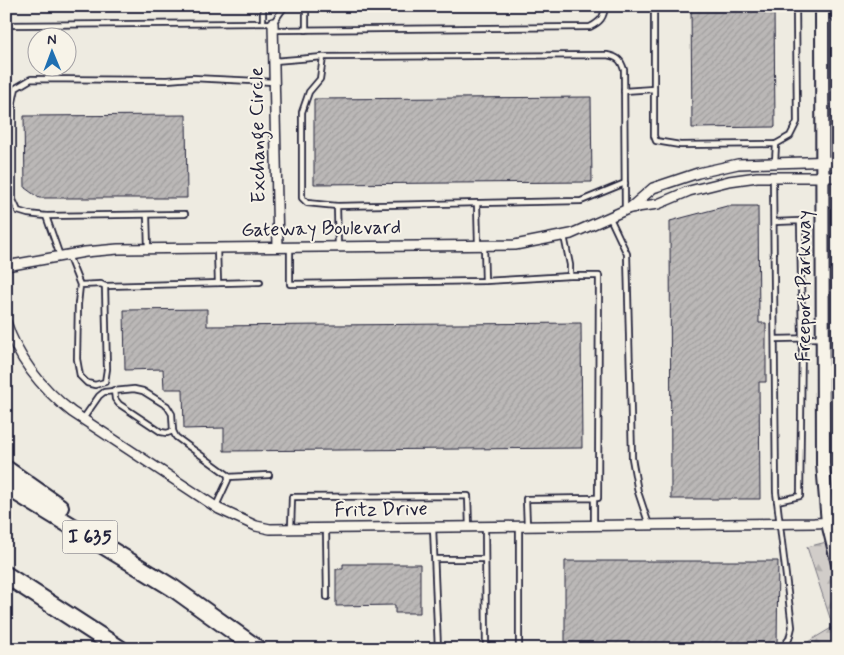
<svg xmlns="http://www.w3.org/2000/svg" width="844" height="655" font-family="Mynerve,sans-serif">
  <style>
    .forest { fill: url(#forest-firs); stroke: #7a7882 }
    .building { fill: url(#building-hatch); stroke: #22223b }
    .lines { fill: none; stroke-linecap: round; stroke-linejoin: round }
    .lane-casing { stroke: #22223b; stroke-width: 8 }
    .street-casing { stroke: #22223b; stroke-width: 12 }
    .secondary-casing { stroke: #22223b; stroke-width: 16 }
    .highway-casing { stroke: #22223b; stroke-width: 20 }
    .lane { stroke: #f7f3e8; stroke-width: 4.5 }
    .street { stroke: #f7f3e8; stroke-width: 9 }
    .secondary { stroke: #f7f3e8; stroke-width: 12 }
    .highway { stroke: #f7f3e8; stroke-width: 16 }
    .labels { text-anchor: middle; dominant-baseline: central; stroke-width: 4; stroke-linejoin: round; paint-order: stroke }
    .shield { fill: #f7f3e8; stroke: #62616f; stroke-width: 1 }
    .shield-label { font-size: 19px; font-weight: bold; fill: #22223b }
    .street-label { font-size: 20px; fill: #22223b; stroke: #f7f3e8 }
  </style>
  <defs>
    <pattern id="forest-firs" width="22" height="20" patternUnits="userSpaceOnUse" patternTransform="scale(1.25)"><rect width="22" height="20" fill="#d1cdc9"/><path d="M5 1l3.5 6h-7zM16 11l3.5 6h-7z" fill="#b3b0ae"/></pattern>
    <pattern id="building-hatch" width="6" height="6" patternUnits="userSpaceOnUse" patternTransform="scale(1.25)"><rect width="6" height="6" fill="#bbb8b7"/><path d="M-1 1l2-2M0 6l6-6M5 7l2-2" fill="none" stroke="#a09e9e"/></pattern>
  </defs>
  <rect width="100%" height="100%" fill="#eeebe1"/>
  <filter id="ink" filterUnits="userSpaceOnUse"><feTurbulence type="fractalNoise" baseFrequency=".02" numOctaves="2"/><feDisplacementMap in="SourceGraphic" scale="10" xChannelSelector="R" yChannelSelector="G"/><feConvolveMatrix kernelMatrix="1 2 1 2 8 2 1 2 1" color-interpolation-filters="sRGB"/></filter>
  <g filter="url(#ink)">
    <path class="forest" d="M838,539V649H796L833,627L807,547Z"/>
    <g class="building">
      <path d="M691,6H774L775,127L692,128Z"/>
      <path d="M591,97L592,182L314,184V99Z"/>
      <path d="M186,115L187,198H39L25,188L24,116Z"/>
      <path d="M727,206H758L759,323H766V382H759L760,499H671L670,221Z"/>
      <path d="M207,309V326L581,323L582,448L224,451V428L184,429L183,389H164L163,369L125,370L124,310Z"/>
      <path d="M565,561H778L777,645H716V649H565Z"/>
      <path d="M343,564H420V613H395V605L336,606V569H343Z"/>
    </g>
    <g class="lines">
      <g class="lane-casing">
        <g id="lane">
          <path d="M263,6V23"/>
          <path d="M306,6V30"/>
          <path d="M654,6V136L656,141L680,145L776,144L790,136L797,122L796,6"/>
          <path d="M6,25L273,23L283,9V6"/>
          <path d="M274,30L590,27C600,22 604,18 605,6"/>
          <path d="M323,57L320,79L309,92L302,112V198L307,203L337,206"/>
          <path d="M274,61L323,57L607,55C618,57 621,60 624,70L625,211"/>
          <path d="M624,91L654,89"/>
          <path d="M775,162L776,144"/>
          <path d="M773,177L776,492L792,627L789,639L781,649"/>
          <path d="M477,203L478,245"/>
          <path d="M185,214L46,216L28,214L18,211L13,200V102L16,88L31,79L167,80L192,78L275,82"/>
          <path d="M46,216L60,256"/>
          <path d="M147,216L148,248"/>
          <path d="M610,218L627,254L632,458L638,492L649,525"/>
          <path d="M774,222L800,221L802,339L800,496L777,501"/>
          <path d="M338,246L337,206L581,201L625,183"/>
          <path d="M290,247V284L485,281L484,245"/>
          <path d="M217,248L218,283"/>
          <path d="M68,255L80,285L78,304L77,359L80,376L87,383L95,385L105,382L107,369L105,286L101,284L80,285"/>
          <path d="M570,276H599L598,498H594"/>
          <path d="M485,281L570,276V265L564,236"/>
          <path d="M105,286L260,282"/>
          <path d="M775,339L822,338"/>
          <path d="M114,390L115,399L119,404L161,432L167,433L173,431"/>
          <path d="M83,419L99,396L104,392L134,389L143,391L167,406L172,414L173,431L176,437L228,475V480L216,506"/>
          <path d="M228,477L269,475"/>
          <path d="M485,526L486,649"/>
          <path d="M527,526L526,499L594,498V525"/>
          <path d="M433,527L438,649"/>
          <path d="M291,528L292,497L468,496L469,527"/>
          <path d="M326,528L327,597"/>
          <path d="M435,559H485"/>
          <path d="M519,649V526"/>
        </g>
      </g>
      <g class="street-casing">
        <g id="street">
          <path d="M273,23L278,247"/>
          <path d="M630,208L653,188L698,173L738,164L838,161"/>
          <path d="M6,266L85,252L118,249L515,245L571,234L630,208L658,204L689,191L729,181L757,177H838"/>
          <path d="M6,322C18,359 41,388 72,412L219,509L256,526L270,529L814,523L838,522"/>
        </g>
      </g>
      <g class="secondary-casing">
        <g id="secondary">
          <path d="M822,6L823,464L828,523L838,564"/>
          <path d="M838,6V16"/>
        </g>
      </g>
      <g class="highway-casing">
        <g id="highway">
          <path d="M6,469L60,507"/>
          <path d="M6,486L173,588L258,649"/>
          <path d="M6,575L120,649"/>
        </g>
      </g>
      <use href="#lane" class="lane"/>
      <use href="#street" class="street"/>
      <use href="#secondary" class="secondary"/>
      <use href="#highway" class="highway"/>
    </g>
  </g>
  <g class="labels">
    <rect class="shield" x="62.5" y="520.5" width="55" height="33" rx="4"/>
    <g class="shield-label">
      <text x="90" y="537">I 635</text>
    </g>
    <g class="street-label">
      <text transform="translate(258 135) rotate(-91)">Exchange Circle</text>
      <text transform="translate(321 229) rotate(-1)">Gateway Boulevard</text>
      <text transform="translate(804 286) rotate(-90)">Freeport Parkway</text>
      <text transform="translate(381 510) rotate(-1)">Fritz Drive</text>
    </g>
  </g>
  <rect width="844" height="655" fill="none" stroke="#f7f3e8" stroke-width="25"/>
  <rect x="12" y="12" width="819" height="630" fill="none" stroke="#22223b" stroke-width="2" filter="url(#ink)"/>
  <g transform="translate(52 52) rotate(359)"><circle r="24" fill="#f7f3e8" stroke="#a29fa3"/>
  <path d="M0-4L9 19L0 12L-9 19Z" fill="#1f6fb2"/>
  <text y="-8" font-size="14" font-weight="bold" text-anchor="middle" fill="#22223b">N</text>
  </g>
</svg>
